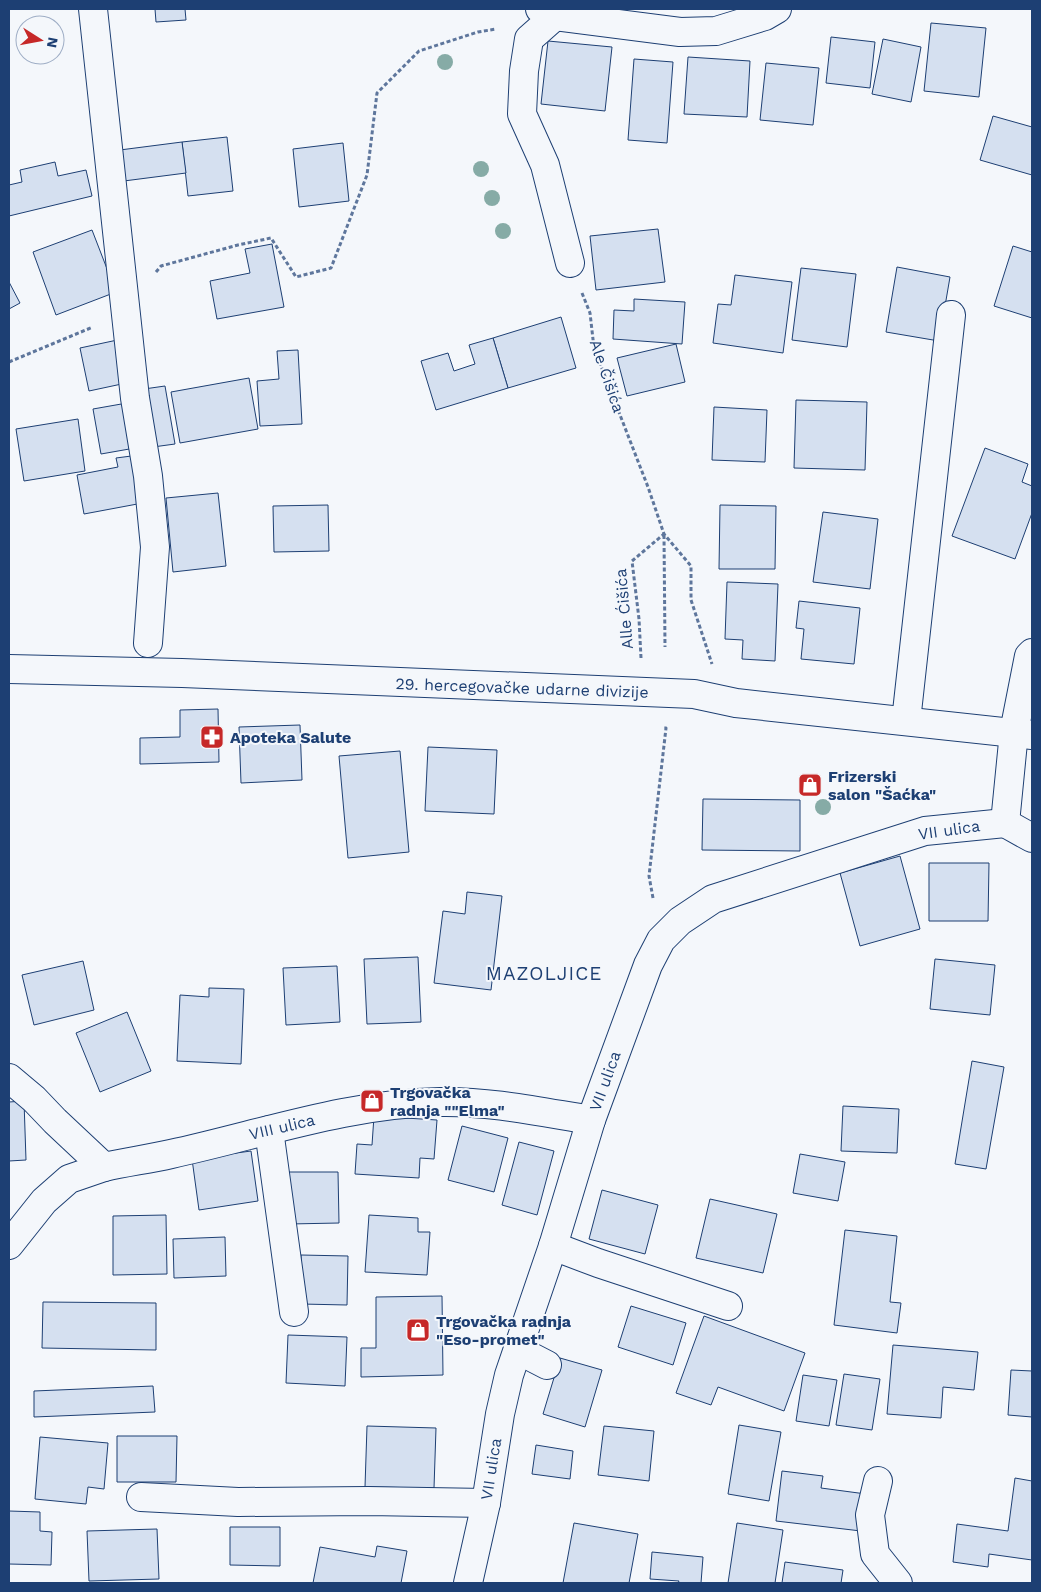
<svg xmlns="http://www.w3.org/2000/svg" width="1041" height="1592" font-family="'Work Sans',sans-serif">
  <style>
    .building { fill: #d5e0f0; stroke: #1d3f73 }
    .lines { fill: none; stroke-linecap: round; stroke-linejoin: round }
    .minor-casing { stroke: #1d3f73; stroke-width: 30 }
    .major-casing { stroke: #1d3f73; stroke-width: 30 }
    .path { stroke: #5e769c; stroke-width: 3; stroke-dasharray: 4 2.5; stroke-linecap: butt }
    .minor { stroke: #f4f7fb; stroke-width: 28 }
    .major { stroke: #f4f7fb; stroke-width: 28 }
    .tree { fill: #86aba6 }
    .labels { text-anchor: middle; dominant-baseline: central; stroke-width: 4; stroke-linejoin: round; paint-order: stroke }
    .street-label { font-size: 16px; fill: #1d3f73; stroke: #f4f7fb }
    .poi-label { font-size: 16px; font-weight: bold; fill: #1d3f73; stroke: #f4f7fb; text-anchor: start }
    .quarter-label { font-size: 19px; letter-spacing: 1px; fill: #1d3f73; stroke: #f4f7fb }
  </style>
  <rect width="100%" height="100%" fill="#f4f7fb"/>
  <g class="building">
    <path d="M155,9H185L186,20L156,22Z"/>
    <path d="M931,23L986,28L979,97L924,91Z"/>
    <path d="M831,37L875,42L870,88L826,83Z"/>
    <path d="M883,39L921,47L911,102L872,94Z"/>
    <path d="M548,41L612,47L605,111L541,104Z"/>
    <path d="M688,57L750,61L747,117L684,114Z"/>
    <path d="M634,59L673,62L667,143L628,140Z"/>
    <path d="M766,63L819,68L813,125L760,120Z"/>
    <path d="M993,116L1032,127V175L980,160Z"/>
    <path d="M227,137L233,191L188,196L182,142Z"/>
    <path d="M182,142L186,173L116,182L112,151Z"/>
    <path d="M343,143L349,201L299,207L293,149Z"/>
    <path d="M55,162L58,176L86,170L92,196L9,216V185L22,182L20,170Z"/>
    <path d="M658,229L665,282L596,290L590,236Z"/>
    <path d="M92,230L116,292L56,315L33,252Z"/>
    <path d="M272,244L284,307L217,319L210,281L250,273L245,249Z"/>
    <path d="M1013,246L1032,252V318L994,306Z"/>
    <path d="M897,267L950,277L939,341L886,332Z"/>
    <path d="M801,268L856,274L847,347L792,340Z"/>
    <path d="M735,275L792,282L783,353L713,343L718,304L731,305Z"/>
    <path d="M9,282L20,303L9,309Z"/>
    <path d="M634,299L685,302L682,344L613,339L614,310L634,311Z"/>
    <path d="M561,317L576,368L508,388L493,338Z"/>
    <path d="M493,338L508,388L436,410L421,361L448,353L454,371L475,364L469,345Z"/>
    <path d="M122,339L131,382L89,391L80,348Z"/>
    <path d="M676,344L685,382L627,396L617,358Z"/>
    <path d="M298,350L302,424L260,426L257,381L279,379L277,351Z"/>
    <path d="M249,378L258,429L180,443L171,392Z"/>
    <path d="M165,386L175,444L153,447L144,389Z"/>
    <path d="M796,400L867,402L865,470L794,468Z"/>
    <path d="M127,403L135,448L101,454L93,409Z"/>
    <path d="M714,407L767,410L765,462L712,460Z"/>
    <path d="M78,419L85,471L24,481L16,429Z"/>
    <path d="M985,448L1028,464L1022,482L1032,486V513L1015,559L952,536Z"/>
    <path d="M139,455L148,502L84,514L77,475L118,467L116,458Z"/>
    <path d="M218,493L226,566L173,572L166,498Z"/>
    <path d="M328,505L329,551L274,552L273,506Z"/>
    <path d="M720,505L776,506L775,569H719Z"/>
    <path d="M823,512L878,519L870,589L813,582Z"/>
    <path d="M727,582L778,584L775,661L742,659L743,640L725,639Z"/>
    <path d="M799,601L860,608L854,664L801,659L804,629L796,628Z"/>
    <path d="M218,709L219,762L140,764V738L180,737V710Z"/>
    <path d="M300,725L302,780L241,783L239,727Z"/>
    <path d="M428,747L497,750L494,814L425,811Z"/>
    <path d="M400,751L409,852L348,858L339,756Z"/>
    <path d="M703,799L800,800V851L702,850Z"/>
    <path d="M900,856L920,929L860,946L840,873Z"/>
    <path d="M929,863H989L988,921H929Z"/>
    <path d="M467,892L502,896L491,990L434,983L443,911L465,914Z"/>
    <path d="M418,957L421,1022L367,1024L364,959Z"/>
    <path d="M935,959L995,965L990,1015L930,1009Z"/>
    <path d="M83,961L94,1010L34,1025L22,975Z"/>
    <path d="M337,966L340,1022L286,1025L283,968Z"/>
    <path d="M209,988L244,989L241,1064L177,1061L180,995L209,997Z"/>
    <path d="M127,1012L151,1071L100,1092L76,1033Z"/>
    <path d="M972,1061L1004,1067L986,1169L955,1164Z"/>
    <path d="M24,1101L26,1160L9,1161V1102Z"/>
    <path d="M843,1106L899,1109L897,1153L841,1151Z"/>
    <path d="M374,1116L437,1120L434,1159L420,1158L419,1178L355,1174L357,1144L372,1145Z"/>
    <path d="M462,1126L508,1138L494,1192L448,1180Z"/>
    <path d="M519,1142L554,1151L537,1215L502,1205Z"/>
    <path d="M251,1151L258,1201L199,1210L192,1159Z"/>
    <path d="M800,1154L845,1162L838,1201L793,1193Z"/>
    <path d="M289,1172H338L339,1223L289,1224Z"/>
    <path d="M602,1190L658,1205L645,1254L589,1239Z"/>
    <path d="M710,1199L777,1214L763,1273L696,1258Z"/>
    <path d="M166,1215L167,1274L113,1275V1216Z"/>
    <path d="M369,1215L418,1218V1232H430L427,1275L365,1272Z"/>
    <path d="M845,1230L897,1236L890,1302L901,1303L897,1333L834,1325Z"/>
    <path d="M225,1237L226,1276L174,1278L173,1239Z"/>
    <path d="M301,1255L348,1256L347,1305L301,1304Z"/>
    <path d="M442,1296L443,1375L361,1377V1348H376V1297Z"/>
    <path d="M43,1302L156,1303V1350L42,1348Z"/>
    <path d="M631,1306L686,1323L673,1365L618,1347Z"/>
    <path d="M704,1316L805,1353L784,1411L718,1387L711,1405L676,1393Z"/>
    <path d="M288,1335L347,1337L345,1386L286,1383Z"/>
    <path d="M893,1345L978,1352L974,1390L943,1387L941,1418L887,1414Z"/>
    <path d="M560,1358L602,1370L585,1427L543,1414Z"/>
    <path d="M1011,1370L1032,1371V1417L1008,1415Z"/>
    <path d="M844,1374L880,1379L872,1430L836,1425Z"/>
    <path d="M803,1375L837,1380L829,1426L796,1421Z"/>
    <path d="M153,1386L155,1412L34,1417V1391Z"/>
    <path d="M739,1425L781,1432L769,1501L728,1494Z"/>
    <path d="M367,1426L436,1428L434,1488L365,1487Z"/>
    <path d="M604,1426L654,1431L649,1481L598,1475Z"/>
    <path d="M117,1436H177L176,1482H117Z"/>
    <path d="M40,1437L108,1443L104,1489L88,1487L86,1504L35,1499Z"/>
    <path d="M536,1445L573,1451L570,1479L532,1474Z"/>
    <path d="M782,1471L823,1476L821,1488L866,1494L861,1531L776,1521Z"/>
    <path d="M1015,1478L1032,1481V1560L989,1554L988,1567L953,1562L957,1524L1008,1531Z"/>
    <path d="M9,1511L40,1512V1531L52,1532L51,1565L9,1564Z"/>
    <path d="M574,1523L638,1534L629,1583H563Z"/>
    <path d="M737,1523L783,1530L775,1583H728Z"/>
    <path d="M230,1527H280V1566L230,1565Z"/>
    <path d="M157,1529L159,1579L89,1581L87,1531Z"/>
    <path d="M377,1546L407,1551L401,1583H313L320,1547L375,1557Z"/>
    <path d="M652,1552L703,1557L701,1583H678L679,1581L650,1579Z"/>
    <path d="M785,1562L843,1570L841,1583H782Z"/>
  </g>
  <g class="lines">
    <g class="minor-casing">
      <g id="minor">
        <path d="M93,9L135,398L148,476L155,547L148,643"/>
        <path d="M540,9L555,16L680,32L716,31L765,16L777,9"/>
        <path d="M555,16L529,39L524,71L522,114L545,165L570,263"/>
        <path d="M906,721L951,315"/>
        <path d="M1005,823L1014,732L1029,656L1032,653"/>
        <path d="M1005,823L1032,838"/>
        <path d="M9,1078L34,1099L55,1121L104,1167C126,1162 149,1159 171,1154C259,1135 349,1103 440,1102C490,1101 541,1112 591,1120"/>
        <path d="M269,1130L294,1312"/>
        <path d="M9,1245L44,1201L69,1179L104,1167"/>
        <path d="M553,1246L598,1263L728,1306"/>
        <path d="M518,1350L547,1365"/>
        <path d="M878,1481L870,1515L875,1554L898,1583"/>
        <path d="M141,1497L238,1502L368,1501L486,1503"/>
        <path d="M468,1583L486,1503L500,1414L509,1375L553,1246L591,1120L648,965L661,940L680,921L713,899L925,831L1005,823"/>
      </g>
    </g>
    <g class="major-casing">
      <path id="major" d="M9,669L182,673L694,694L736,703L1032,735"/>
    </g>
    <g class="path">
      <path d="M156,272L161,266L238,245L271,238L296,277L331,268L367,175L377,93L419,51L478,32L496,29"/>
      <path d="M582,293L590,313L594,348L648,487L664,534L691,566V600L712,664"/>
      <path d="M9,362L93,327"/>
      <path d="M664,535L665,647"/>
      <path d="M641,658L639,619L632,561L664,534"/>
      <path d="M653,898L649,876L666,728H664"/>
    </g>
    <use href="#minor" class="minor"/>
    <use href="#major" class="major"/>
  </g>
  <g class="tree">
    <circle cx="445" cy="62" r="8"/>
    <circle cx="481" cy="169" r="8"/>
    <circle cx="492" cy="198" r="8"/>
    <circle cx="503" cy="231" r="8"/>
    <circle cx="823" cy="807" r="8"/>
  </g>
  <defs>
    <g id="pharmacy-square" transform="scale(1.25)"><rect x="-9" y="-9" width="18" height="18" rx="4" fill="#c62828" stroke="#f4f7fb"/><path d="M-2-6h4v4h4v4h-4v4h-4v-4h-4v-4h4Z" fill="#fff"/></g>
    <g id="shop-square" transform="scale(1.25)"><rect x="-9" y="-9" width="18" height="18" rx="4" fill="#c62828" stroke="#f4f7fb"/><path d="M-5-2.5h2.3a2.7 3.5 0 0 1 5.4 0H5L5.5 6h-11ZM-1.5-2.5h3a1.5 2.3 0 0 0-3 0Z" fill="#fff"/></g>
  </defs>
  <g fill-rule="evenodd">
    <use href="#pharmacy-square" x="212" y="737"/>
    <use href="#shop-square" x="810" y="785"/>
    <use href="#shop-square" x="372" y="1101"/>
    <use href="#shop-square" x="418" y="1330"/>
  </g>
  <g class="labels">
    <g class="street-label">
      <text transform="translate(607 376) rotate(71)">Ale Čišića</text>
      <text transform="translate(624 609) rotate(-95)">Alle Ćišića</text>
      <text transform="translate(522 688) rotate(2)">29. hercegovačke udarne divizije</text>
      <text transform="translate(949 830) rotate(-8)">VII ulica</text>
      <text transform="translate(605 1081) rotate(-70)">VII ulica</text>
      <text transform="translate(282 1127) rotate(-13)">VIII ulica</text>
      <text transform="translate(491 1469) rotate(-81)">VII ulica</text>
    </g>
    <g class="poi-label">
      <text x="230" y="737">Apoteka Salute</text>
      <text x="828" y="776">Frizerski<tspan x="828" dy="18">salon "Šaćka"</tspan></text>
      <text x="390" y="1092">Trgovačka<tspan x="390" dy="18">radnja ""Elma"</tspan></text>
      <text x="436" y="1321">Trgovačka radnja<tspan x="436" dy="18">"Eso-promet"</tspan></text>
    </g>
    <g class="quarter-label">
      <text x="544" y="973">MAZOLJICE</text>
    </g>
  </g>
  <rect width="1041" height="1592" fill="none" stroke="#1d3f73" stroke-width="20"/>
  <g transform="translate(40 40) rotate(101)"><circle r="24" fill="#f4f7fb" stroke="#9eadc5"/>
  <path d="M0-4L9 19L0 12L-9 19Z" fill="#c62828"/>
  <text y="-8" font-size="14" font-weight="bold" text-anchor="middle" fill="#1d3f73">N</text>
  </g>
</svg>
